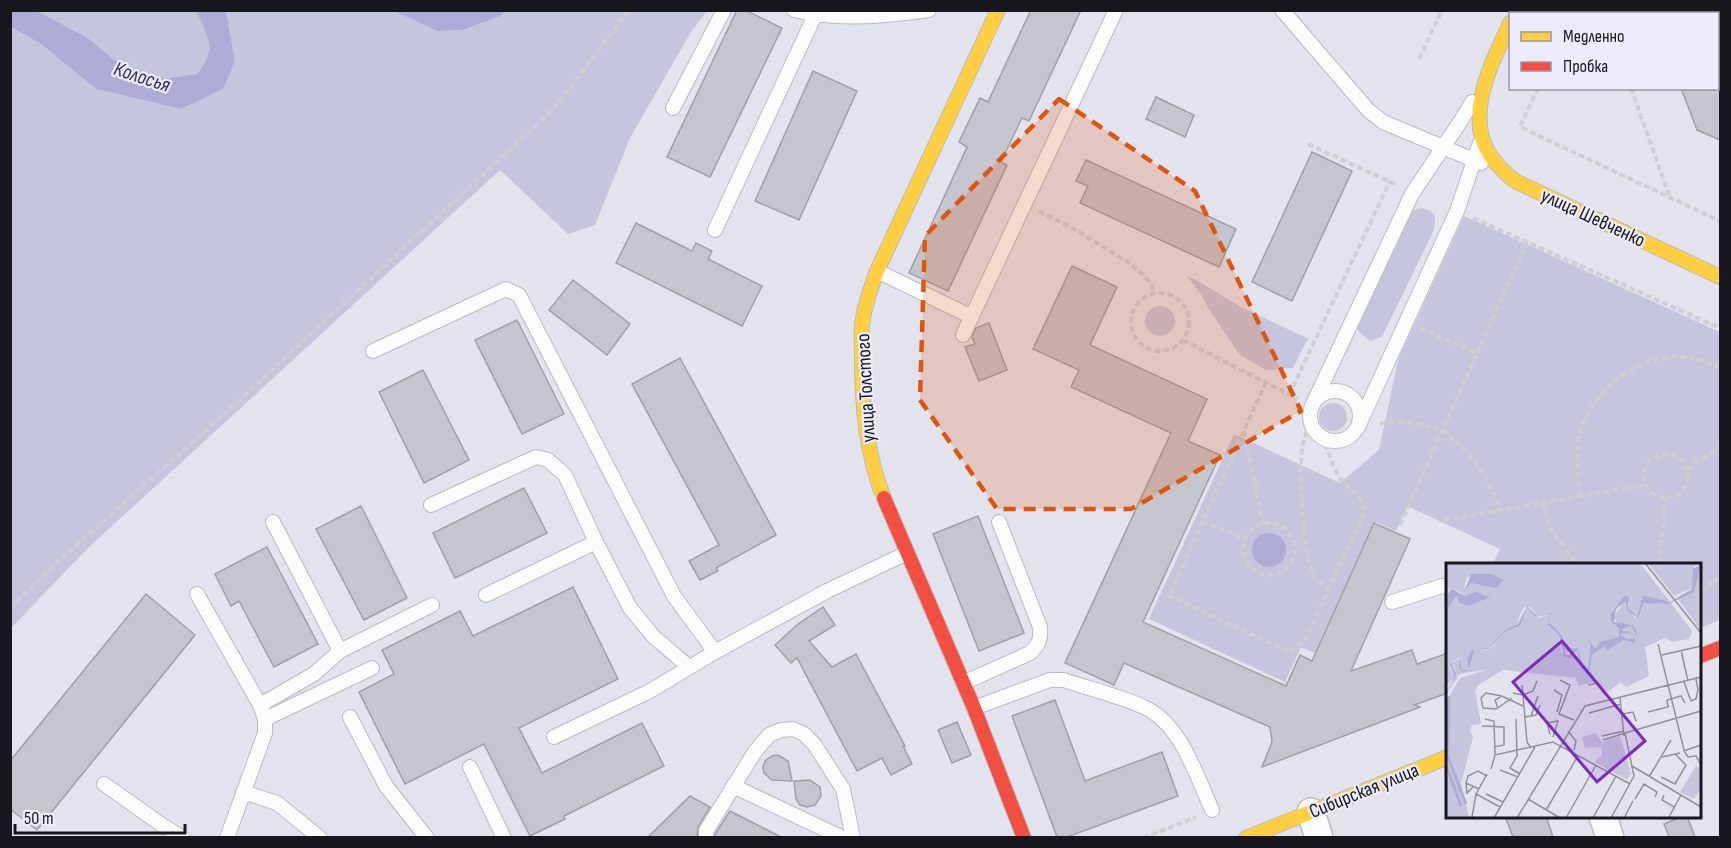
<svg xmlns="http://www.w3.org/2000/svg" width="1731" height="848" font-family="'Sofia Sans Condensed',sans-serif">
  <style>
    .green { fill: #c5c5dd }
    .water { fill: #aeacd6 }
    .building { fill: #c5c5cd; stroke: #9f9fa6; stroke-width: 1.5 }
    .lines { fill: none; stroke-linecap: round; stroke-linejoin: round }
    .lane-casing { stroke: #babac2; stroke-width: 16 }
    .street-casing { stroke: #babac2; stroke-width: 30 }
    .slow-casing { stroke: #babac2; stroke-width: 16 }
    .jam-casing { stroke: #babac2; stroke-width: 16 }
    .path { stroke: #cfcfd1; stroke-width: 4; stroke-dasharray: 6 3; stroke-linecap: butt }
    .lane { stroke: #fbfbfc; stroke-width: 14 }
    .street { stroke: #fbfbfc; stroke-width: 27 }
    .slow { stroke: #ffcf43; stroke-width: 14 }
    .jam { stroke: #f24e42; stroke-width: 14 }
    .marked { fill: #de560d; fill-opacity: 0.2; stroke: #de560d; stroke-width: 4.5; stroke-dasharray: 12 8; stroke-linejoin: round }
    .labels { text-anchor: middle; dominant-baseline: central; stroke-width: 4.5; stroke-linejoin: round; paint-order: stroke }
    .street-label { font-size: 20px; fill: #18171e; stroke: #edecfc }
    .water-label { font-size: 21px; font-style: italic; fill: #342a6c; stroke: #edecfc }
    .inset-river { fill: none; stroke: #aeacd6; stroke-width: 3 }
    .inset-road { fill: none; stroke: #92919b; stroke-width: 1.5 }
    .view { fill: #7b2cbf; fill-opacity: 0.15; stroke: #7b2cbf; stroke-width: 3 }
    .inset-edge { fill: none; stroke: #18171e; stroke-width: 3 }
  </style>
  <rect width="100%" height="100%" fill="#e3e3ee"/>
  <g class="green">
    <path d="M37,11H196C209,38 219,47 197,74L164,80L118,63L88,38Z"/>
    <path d="M226,11H393L438,31L464,30L501,16L504,11H707L691,32L630,138L595,225L568,234L500,170L87,549L11,628V27L41,44L96,89L181,109L235,60Z"/>
    <path d="M1422,208L1430,211L1435,216L1434,230L1382,337L1370,341L1361,334L1356,326L1408,214L1414,210Z"/>
    <path d="M1464,216L1720,332V620L1700,628V564H1493L1500,549L1407,506L1396,531L1376,522L1316,654L1301,647L1285,682L1149,619L1234,434L1340,483L1379,450L1398,360Z"/>
    <path d="M1187,276L1198,281L1241,307L1309,339L1306,342L1293,368L1266,370L1240,355L1208,308L1202,296Z"/>
    <circle cx="1160" cy="321" r="15"/>
    <circle cx="1333" cy="417" r="14"/>
  </g>
  <g class="water">
    <path d="M10,11H37L88,38L118,63L163,79L197,74C219,47 208,38 196,11H226L235,60L224,88L181,109L96,89L41,44L11,27Z"/>
    <path d="M393,11H504L501,16L463,30L438,31Z"/>
    <circle cx="1269" cy="550" r="17"/>
  </g>
  <g class="building">
    <path d="M737,10H745L782,28L710,177L667,157Z"/>
    <path d="M1031,10H1081L1029,121L1022,118L1001,162L1007,165L948,291L909,273L967,147L959,142L980,98L988,102Z"/>
    <path d="M813,71L857,91L799,220L755,201Z"/>
    <path d="M1681,88H1720V140L1697,130Z"/>
    <path d="M1156,97L1194,115L1185,137L1146,119Z"/>
    <path d="M1312,152L1352,171L1292,301L1252,282Z"/>
    <path d="M1086,160L1236,229L1219,267L1080,203L1088,186L1076,181Z"/>
    <path d="M636,223L692,251L696,243L712,251L708,259L762,286L742,326L616,263Z"/>
    <path d="M1072,266L1117,287L1090,345L1207,399L1188,441L1220,455L1143,622L1286,686L1300,655L1312,661L1374,523L1410,539L1351,671L1412,650L1417,664L1448,653V693L1414,705L1420,707L1262,767L1272,742L1270,727L1124,663L1114,685L1065,663L1171,433L1071,387L1079,370L1033,349Z"/>
    <path d="M573,280L630,324L607,355L549,310Z"/>
    <path d="M517,320L564,414L522,434L475,340Z"/>
    <path d="M989,323L1007,370L979,381L965,347L975,344L972,337L976,328Z"/>
    <path d="M680,358L776,535L716,568L718,571L700,580L689,561L719,545L632,384Z"/>
    <path d="M423,370L469,460L424,483L379,392Z"/>
    <path d="M524,488L547,533L455,578L433,533Z"/>
    <path d="M361,506L407,598L364,620L316,529Z"/>
    <path d="M978,516L1024,633L979,651L933,534Z"/>
    <path d="M267,547L318,644L274,667L239,601L231,606L215,574Z"/>
    <path d="M573,587L618,679L519,728L542,773L642,723L664,766L564,816L565,819L530,836L484,744L405,784L359,692L394,674L382,650L460,611L473,636Z"/>
    <path d="M146,594L195,635L37,830L10,809V761Z"/>
    <path d="M823,607L835,625L809,641L832,667L856,654L905,746H903L912,764L891,775L882,758L857,771L797,658L791,663L775,645L798,624Z"/>
    <path d="M1055,700L1085,781L1162,752L1178,796L1067,837H1057L1012,716Z"/>
    <path d="M957,722L971,755L952,763L938,730Z"/>
    <path d="M778,755L788,761L792,781L772,780L764,773L763,767L765,761L772,756Z"/>
    <path d="M810,780L820,787L821,796L815,805L807,807L800,805L796,799L794,781Z"/>
    <path d="M690,796L710,807L698,827L697,837H648Z"/>
    <path d="M730,811L781,837H715V834Z"/>
    <path d="M1505,816H1546L1553,837H1513Z"/>
    <path d="M1683,816H1687L1695,837H1669L1664,824Z"/>
  </g>
  <g class="lines">
    <g class="lane-casing">
      <g id="lane">
        <path d="M794,10C838,21 885,16 929,10"/>
        <path d="M1282,10L1368,110L1383,122L1481,163"/>
        <path d="M673,108L724,10"/>
        <path d="M715,230L815,15"/>
        <path d="M877,271L972,317"/>
        <path d="M963,335L1116,10"/>
        <path d="M373,351L506,289L519,295L674,596L715,652L827,591L907,553"/>
        <circle cx="1335" cy="416" r="25"/>
        <path d="M1312,406L1412,194L1460,122L1472,102"/>
        <path d="M1358,427L1457,211L1480,143"/>
        <path d="M431,505L536,457L548,460L565,475L596,542L630,608L654,637L689,667"/>
        <path d="M273,522L340,651"/>
        <path d="M197,594L260,705L265,719V733L227,838"/>
        <path d="M486,595L596,542"/>
        <path d="M1392,602L1442,586L1448,587"/>
        <path d="M963,683L1030,653C1039,645 1041,639 1040,627L999,522"/>
        <path d="M260,705L314,674L340,651L432,605"/>
        <path d="M974,708L1050,680H1064C1089,689 1120,696 1144,707C1181,724 1196,775 1212,810"/>
        <path d="M350,717L386,786L427,838"/>
        <path d="M265,719L372,668"/>
        <path d="M554,737L650,691L715,652"/>
        <path d="M470,767L504,838"/>
        <path d="M104,784L162,825L183,838"/>
        <path d="M733,786L843,838"/>
        <path d="M243,792L277,803L320,838"/>
        <path d="M706,838V831L754,753L769,735L781,730L793,729L804,734L814,744L843,789L853,838"/>
      </g>
    </g>
    <g class="street-casing">
      <g id="street">
        <path d="M1311,812L1319,838"/>
        <path d="M1603,816L1610,838"/>
      </g>
    </g>
    <g class="slow-casing">
      <g id="slow">
        <path d="M1510,23C1491,65 1460,122 1496,163C1503,171 1509,177 1517,182L1720,277"/>
        <path d="M884,498C866,454 862,405 862,357C862,346 861,335 862,325C864,306 871,288 877,271L998,10"/>
        <path d="M1246,838L1448,757"/>
      </g>
    </g>
    <g class="jam-casing">
      <g id="jam">
        <path d="M884,498L974,708L1024,838"/>
        <path d="M1700,656L1720,648"/>
      </g>
    </g>
    <g class="path">
      <path d="M1573,14L1574,10"/>
      <path d="M1629,14L1631,10"/>
      <path d="M1419,59L1442,10"/>
      <path d="M1538,88L1520,127L1720,221"/>
      <path d="M1631,88L1669,195"/>
      <path d="M1308,144L1397,185"/>
      <path d="M1039,211L1076,230L1128,262L1145,276L1156,293"/>
      <path d="M1473,218L1720,328"/>
      <circle cx="1160" cy="322" r="29"/>
      <path d="M1420,328L1477,353"/>
      <path d="M1183,340L1298,399"/>
      <path d="M1266,382L1169,596L1290,652L1305,640L1365,512C1363,495 1348,490 1339,477C1332,466 1329,452 1324,440"/>
      <path d="M1289,395L1390,181"/>
      <path d="M1310,423C1307,431 1303,441 1302,449C1299,475 1302,557 1315,578C1318,582 1325,587 1329,590"/>
      <path d="M1380,423L1407,422L1443,430L1465,450L1484,473L1501,509"/>
      <path d="M1244,431L1263,524"/>
      <circle cx="1666" cy="476" r="22"/>
      <path d="M1687,469L1720,447"/>
      <path d="M1580,496C1578,473 1575,450 1581,427C1583,421 1587,416 1590,411C1610,374 1657,347 1699,360C1707,362 1714,364 1720,368"/>
      <path d="M1542,502L1551,530L1577,564"/>
      <path d="M1444,520L1645,485"/>
      <path d="M1202,521L1245,539"/>
      <circle cx="1269" cy="549" r="26"/>
      <path d="M1400,525L1527,242"/>
      <path d="M1659,564L1666,498"/>
      <path d="M1700,591L1720,577"/>
      <path d="M10,608L59,561L234,405L547,115L564,96L629,10"/>
      <path d="M1143,838L1196,817"/>
    </g>
    <use href="#lane" class="lane"/>
    <use href="#street" class="street"/>
    <use href="#slow" class="slow"/>
    <use href="#jam" class="jam"/>
  </g>
  <path class="marked" d="M1059,99L1195,191L1301,411L1131,509H997L920,400L925,236Z"/>
  <g class="labels">
    <g class="street-label">
      <text transform="translate(1593 218) rotate(25)">улица Шевченко</text>
      <text transform="translate(866 388) rotate(-93)">улица Толстого</text>
      <text transform="translate(1364 791) rotate(-22)">Сибирская улица</text>
    </g>
    <g class="water-label">
      <text transform="translate(142 77) rotate(18)">Колосья</text>
    </g>
  </g>
  <g transform="translate(1446 563)">
    <rect width="255" height="255" fill="#e3e3ee"/>
    <path d="M0,0H194L224,39L197,36L190,39L195,40L190,53L182,45L183,40L176,36L164,52L165,59L173,65V74L156,79L151,85L146,81L143,106L137,104L132,85L119,91L116,72L103,59L105,50L91,53L85,44H78L73,54L72,60L65,67L74,63L81,44L87,52L93,55L104,51L102,62L113,71L115,88L122,95L131,87L135,105L142,108L146,92L154,85L178,77L188,80L173,70L185,63L190,66L185,61L175,63L167,55L178,39L189,55H192L198,40H225L246,68L243,76L227,79L219,75L199,84L203,113L180,124L175,119L162,129L147,119L132,123L130,115L57,107L32,122L29,128L35,161L26,162L24,168L27,174L15,221L23,255H0V139L14,115L43,106L14,111L0,131V129L7,119L9,107L6,100L14,96L13,104L15,108H23L25,100L23,96L28,87H43L52,78L41,86L26,87L21,97L23,107H16V97L13,95L6,99L4,105L8,113L0,124V46L10,33L13,40L23,42L37,37L19,33L11,27H3L0,32ZM40,11L57,18L51,22L25,20L18,25L21,14ZM202,0H255V1L248,3V24L228,33ZM255,4V67L231,35L244,31ZM150,170L156,179L174,173L185,210L181,217L149,199L156,191L155,184L139,185L136,174ZM250,203L255,206V225L248,236L234,229Z" fill="#c5c5dd" fill-rule="evenodd"/>
    <path d="M255,1L248,29L222,41L198,40L192,55L182,48L179,39L170,46L168,59L187,62L190,66L191,74L185,63L176,67L184,69L174,71L181,76H189V80L178,77L160,88V83L154,86L146,92L144,107L139,108L135,105L131,87L124,95L118,94L113,72L102,62L104,51L89,54L81,44L74,63L58,69L43,86L28,87L23,108H15L13,104L14,96L6,101L10,112L0,129L8,113L4,101L15,96L16,107H23L21,96L26,87L43,85L58,68L72,61L81,43L91,53L105,50L103,59L116,72L119,91L124,92V85H132L137,103L142,106L145,80L150,85L154,79L173,74V65L165,59L164,52L178,33H183L182,45L191,53L195,39L189,40L197,36L195,32L224,39L246,26L247,6ZM25,11H45L58,17L50,25L25,20L19,27ZM6,26L19,33L30,29L44,34L23,43L13,40L10,33L2,46L0,32Z" fill="#aeacd6"/>
    <path class="inset-river" d="M3,133L1,192L20,241M0,202L15,243"/>
    <path class="inset-road" d="M199,0L255,70M212,81L238,187M235,87L242,118M216,92L255,83M114,117L124,122L113,151L128,157M238,119L245,138L250,136L252,127L250,116M142,122L152,120L164,136M108,127L116,132L111,149M67,130L77,132L76,122M56,133L40,130L35,135L37,145L50,146L66,135M174,135L178,173M52,145L49,137L56,133L77,143M202,149L222,144L221,137L235,133L239,140M143,150L175,141M177,151L187,149L190,158M85,153L92,133M78,154L90,152L94,142M39,156L48,158L49,192L45,206M70,156L71,193L64,205L74,211M36,163L58,164V182L48,184M122,168L130,178L128,187M104,171L101,160L112,158L107,174M156,173L178,168M157,177L179,170M255,182L238,188L242,194L250,193L255,202M85,185L81,179L77,132L87,128L91,118M49,192L107,179L184,221M216,194L234,190M186,203L255,244M54,207L72,214M41,211L30,231L54,244M203,214L225,177M215,214L229,221L240,202L229,191M20,220L21,230L27,224M33,226L20,220L22,213L32,208L41,213M40,231L57,239M218,232L216,237L228,244M82,236L114,255M189,236L198,221L211,229L209,234M100,247L132,193M26,254L30,231M223,254L235,232M48,255L89,184M71,255L139,143L255,114M120,255L150,202M147,255L170,213M165,255L188,213L179,170L255,148M178,255L187,238"/>
    <path class="view" d="M116,78L199,178L151,219L67,119Z"/>
    <rect width="255" height="255" class="inset-edge"/>
  </g>
  <rect width="1731" height="848" fill="none" stroke="#18171e" stroke-width="24"/>
  <rect x="1509" y="12" width="210" height="78" fill="#edecfc" stroke="#9897a3" stroke-width="1.5"/>
  <rect x="1521" y="32" width="30" height="9" fill="#ffcf43" stroke="#9897a3" stroke-width="1.5"/>
  <text x="1563" y="42" font-size="18" fill="#18171e">Медленно</text>
  <rect x="1521" y="62" width="30" height="9" fill="#f24e42" stroke="#9897a3" stroke-width="1.5"/>
  <text x="1563" y="72" font-size="18" fill="#18171e">Пробка</text>
  <path d="M15 824v9h170v-9" fill="none" stroke="#18171e" stroke-width="3"/>
  <text x="24" y="824" font-size="18" fill="#18171e" stroke="#edecfc" stroke-width="4.5" paint-order="stroke">50 m</text>
</svg>
